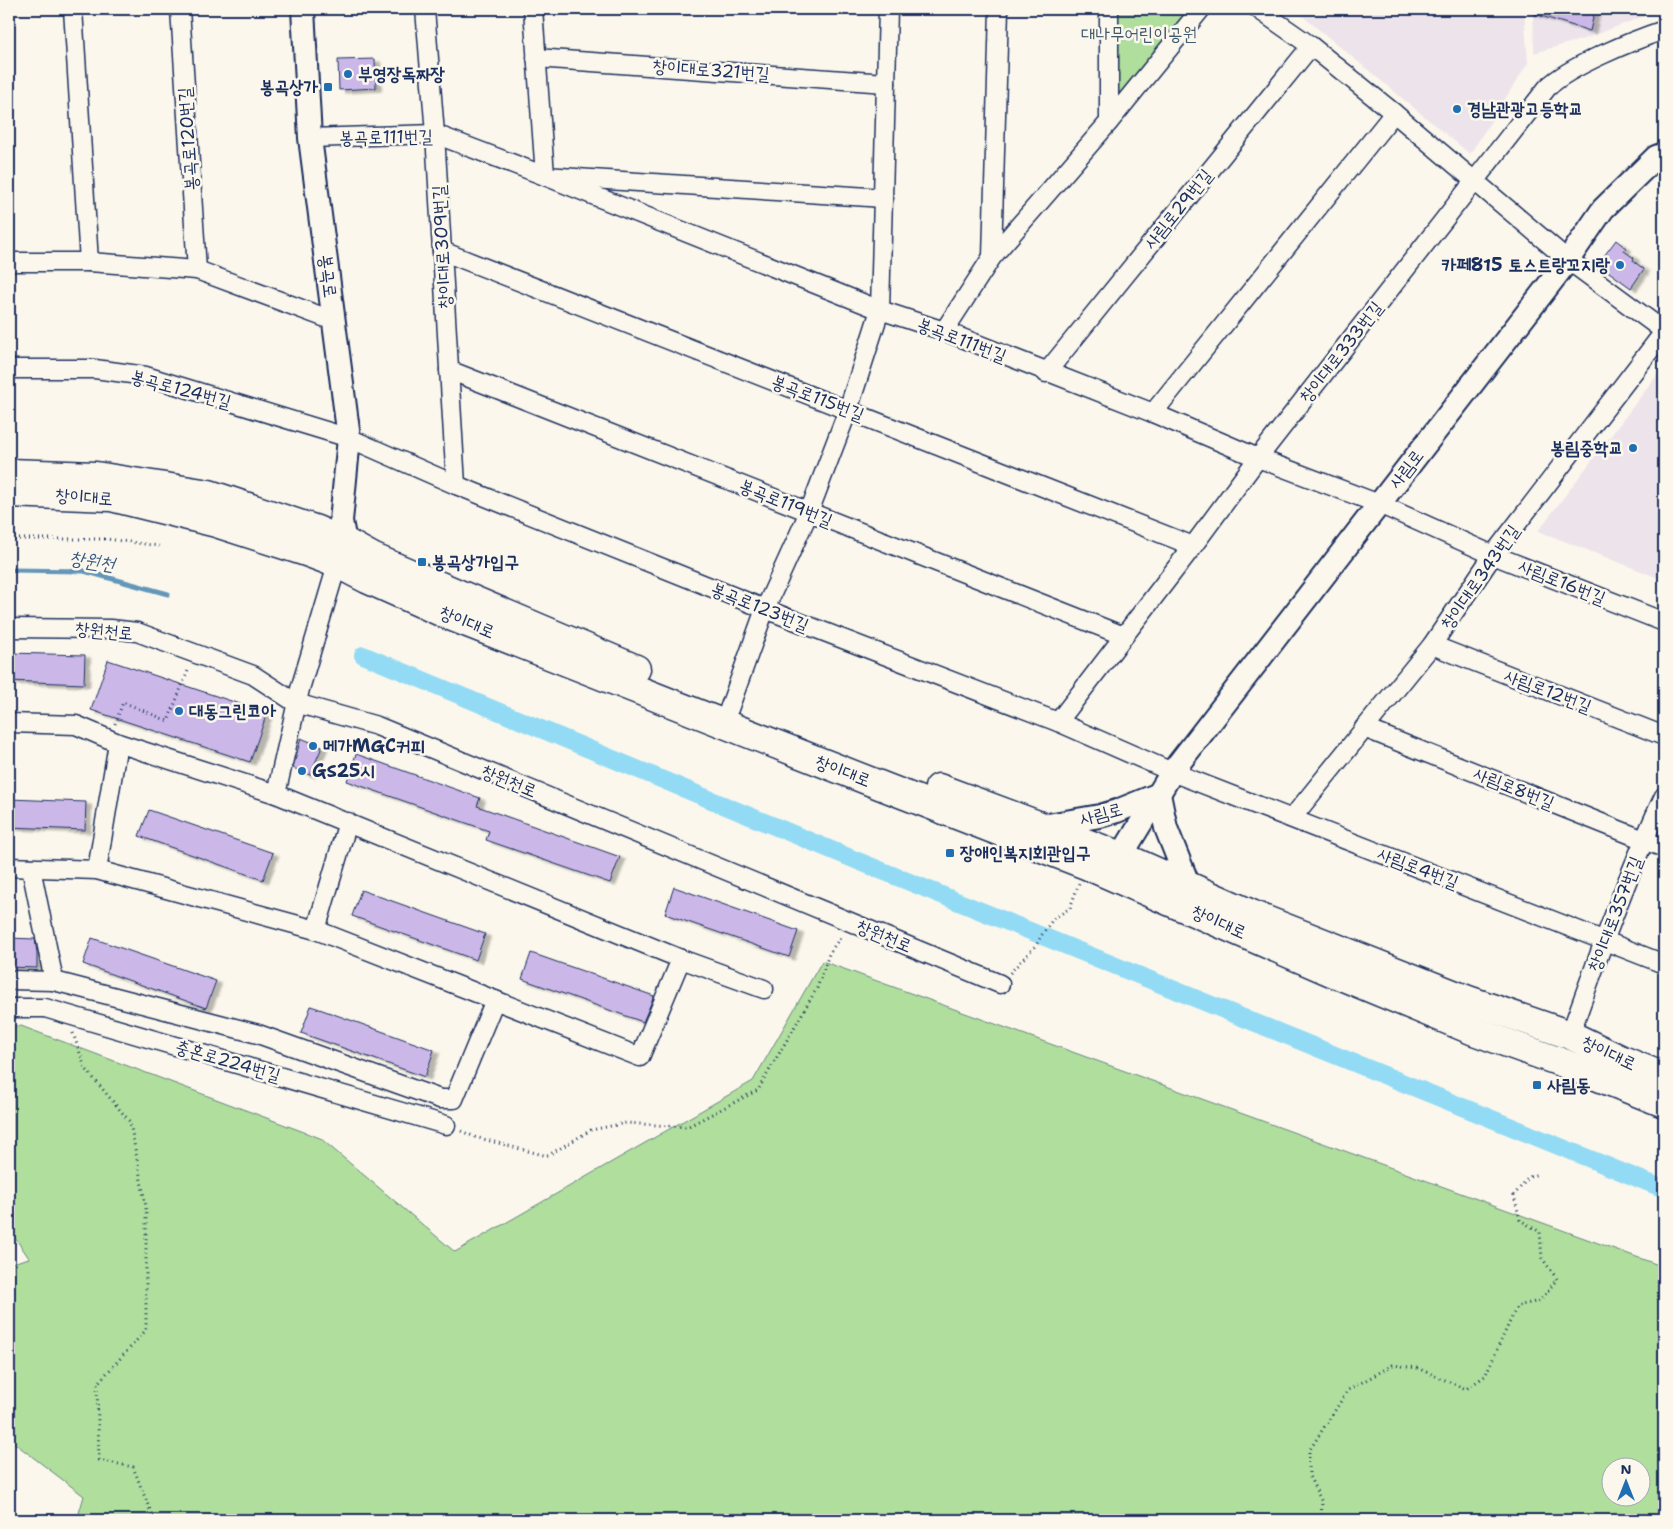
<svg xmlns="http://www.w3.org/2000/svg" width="1673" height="1529" font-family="'Shantell Sans','Poor Story',sans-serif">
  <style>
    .built { fill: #ede4eb }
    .green { fill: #b0de9d; stroke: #66867e; fill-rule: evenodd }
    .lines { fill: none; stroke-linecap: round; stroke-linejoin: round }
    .stream { stroke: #6396b8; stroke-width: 5 }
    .canal { stroke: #93dbf4; stroke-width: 18 }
    .building { fill: #ccb8e8; stroke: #1b2f5e; filter: url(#shadow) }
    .minor-casing { stroke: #1b2f5e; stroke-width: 21 }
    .tertiary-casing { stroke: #1b2f5e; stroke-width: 26 }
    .primary-casing { stroke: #1b2f5e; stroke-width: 31 }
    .path { stroke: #1b2f5e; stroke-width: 3; stroke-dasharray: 1 4; stroke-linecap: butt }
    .minor { stroke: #fbf7ec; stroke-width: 18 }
    .tertiary { stroke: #fbf7ec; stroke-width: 22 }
    .primary { stroke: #fbf7ec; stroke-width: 28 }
    .poi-dot { fill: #1f6fb2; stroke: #fbf7ec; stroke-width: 2 }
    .labels { text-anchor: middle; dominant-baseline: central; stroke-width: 5; stroke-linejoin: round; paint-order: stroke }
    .park-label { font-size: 18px; fill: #405b6e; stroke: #fbf7ec }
    .street-label { font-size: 18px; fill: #1b2f5e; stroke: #fbf7ec }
    .poi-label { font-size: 18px; font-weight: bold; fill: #1b2f5e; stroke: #fbf7ec; text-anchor: start }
    .water-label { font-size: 19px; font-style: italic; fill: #395a84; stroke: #fbf7ec }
  </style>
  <defs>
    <filter id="shadow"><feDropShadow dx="5.5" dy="3" stdDeviation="1" flood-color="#0004"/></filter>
  </defs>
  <rect width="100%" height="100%" fill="#fbf7ec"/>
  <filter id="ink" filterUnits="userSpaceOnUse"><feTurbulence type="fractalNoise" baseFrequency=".02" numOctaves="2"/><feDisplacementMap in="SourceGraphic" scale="10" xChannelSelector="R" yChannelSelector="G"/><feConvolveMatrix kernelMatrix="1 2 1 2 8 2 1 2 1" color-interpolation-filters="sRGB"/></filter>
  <g filter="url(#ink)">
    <g class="built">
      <path d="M1294,9H1524L1528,63L1470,154Z"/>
      <path d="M1533,9H1663L1587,38L1534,53Z"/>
      <path d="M1664,366V580L1538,531Z"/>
    </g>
    <g class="green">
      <path d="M1112,9H1192L1114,109Z"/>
      <path d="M822,961L1664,1267V1520H77L84,1496L9,1439V1264L29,1258L9,1229V1026H21L320,1138L455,1252L753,1081ZM1610,1466H1640V1496H1610Z"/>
    </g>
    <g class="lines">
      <path class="stream" d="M9,570L84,571L168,594"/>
      <path class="canal" d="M363,655L853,859L1664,1189"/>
    </g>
    <g class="building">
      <path d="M1528,9H1595L1590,31L1528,12Z"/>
      <path d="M375,59L376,88L339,90L338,60Z"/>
      <path d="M1616,240L1626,248L1624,251L1634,258L1633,261L1644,269L1631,288L1598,264Z"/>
      <path d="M9,653L85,655L84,684L9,681Z"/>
      <path d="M108,660L267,713L250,762L91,710Z"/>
      <path d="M301,738L322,747L310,775L293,768Z"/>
      <path d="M356,754L480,798L477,806L620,857L610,883L486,840L489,831L347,781Z"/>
      <path d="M9,799L86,802L85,830L9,827Z"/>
      <path d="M149,810L273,853L263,880L139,836Z"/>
      <path d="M674,887L798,931L789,957L665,914Z"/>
      <path d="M361,890L485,934L476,960L352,916Z"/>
      <path d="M9,938L35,939L37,953V968L9,967Z"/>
      <path d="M92,938L216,981L206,1008L83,964Z"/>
      <path d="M531,953L654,996L643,1022L522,979Z"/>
      <path d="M311,1006L434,1050L425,1077L301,1033Z"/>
    </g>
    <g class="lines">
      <g class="minor-casing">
        <g id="minor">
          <path d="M73,9L89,262"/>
          <path d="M180,9L197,270"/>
          <path d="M425,9L435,134L456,485"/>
          <path d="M533,9L545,176L884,198"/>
          <path d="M1109,9V122"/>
          <path d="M1258,9L1311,46L1394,113L1568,260L1664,331"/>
          <path d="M536,58L886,83"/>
          <path d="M310,138L435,134L545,176L880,310L944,331L1153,413L1258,458L1379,504L1493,555L1664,622"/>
          <path d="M442,251L1193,546"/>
          <path d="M992,257L999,9"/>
          <path d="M9,262H89L197,270L334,321"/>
          <path d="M944,331L992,257L1109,122L1201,9"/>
          <path d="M9,369H95L146,376L349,438L456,485L765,609L1058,722L1172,772L1664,964"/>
          <path d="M449,370L1124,636"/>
          <path d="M1046,373L1311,46"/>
          <path d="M1153,413L1394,113"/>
          <path d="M9,628L111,629L137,632L253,675L296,703L377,726L1000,984"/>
          <path d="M1432,645L1664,736"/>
          <path d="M729,709L765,609L809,512L848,410L880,310L888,9"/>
          <path d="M1058,722L1193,546L1258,458L1547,88C1569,66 1634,40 1664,30"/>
          <path d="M9,723L76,725L118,743L276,794L681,959L764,989"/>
          <path d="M1364,728L1664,848"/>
          <path d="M276,794L300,689L340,555"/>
          <path d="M1292,818L1432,645L1493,555L1664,332"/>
          <path d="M9,867L97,870L316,930L640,1057L681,959"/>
          <path d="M97,870L118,743"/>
          <path d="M316,930L348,822"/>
          <path d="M9,980L54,981L31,868"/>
          <path d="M54,981L258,1034L440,1099H454L495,1000"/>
          <path d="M9,1008H45L446,1125"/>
          <path d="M1570,1035C1599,954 1628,873 1664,796"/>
        </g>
      </g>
      <g class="tertiary-casing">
        <g id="tertiary">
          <path d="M303,9L310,138L349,438L341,521L345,542"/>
          <path d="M1159,794L1166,828L1189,886"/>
          <path d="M1042,826L1100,816L1117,811L1159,794"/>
          <path d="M1121,856L1172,772L1568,260L1603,209L1656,157L1664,154"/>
        </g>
      </g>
      <g class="primary-casing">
        <g id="primary">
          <path d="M9,473L96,476L209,494L317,530L345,542L374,558L636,669"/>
          <path d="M9,493L111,497L216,523L306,552L338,564L367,579L450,616L887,788L1086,865L1329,971L1474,1031L1566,1064L1664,1103"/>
          <path d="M939,788L1121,856L1258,917L1468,1000L1570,1035L1620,1059L1664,1077"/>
        </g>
      </g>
      <g class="path">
        <path d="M9,539H107L159,546"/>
        <path d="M115,724L123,702L168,721L189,668"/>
        <path d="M1010,973L1037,944L1041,936L1053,919L1070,908L1079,883"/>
        <path d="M73,1033L85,1068L130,1122L146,1207V1330L97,1384L99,1460L133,1467L154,1520"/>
        <path d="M461,1131L475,1137L547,1156L591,1130L626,1123L687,1127L758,1090L817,988L829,954L839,939L843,938"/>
        <path d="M1321,1520L1322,1502L1309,1476V1451L1348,1390L1393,1365L1417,1368L1466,1389L1485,1376L1517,1306L1540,1301L1557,1279L1542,1258L1540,1232L1520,1220L1514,1195L1529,1177L1538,1174"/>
      </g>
      <use href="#minor" class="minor"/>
      <use href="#tertiary" class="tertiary"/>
      <use href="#primary" class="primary"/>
    </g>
  </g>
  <g class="poi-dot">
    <circle cx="348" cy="74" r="5"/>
    <rect x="323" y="82" width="10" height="10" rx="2.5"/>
    <circle cx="1457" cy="109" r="5"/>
    <circle cx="1620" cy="265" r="5"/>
    <circle cx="1633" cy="448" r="5"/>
    <rect x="417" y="557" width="10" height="10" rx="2.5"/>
    <circle cx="179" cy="711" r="5"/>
    <circle cx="313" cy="746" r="5"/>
    <circle cx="302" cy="771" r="5"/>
    <rect x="945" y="848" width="10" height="10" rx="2.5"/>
    <rect x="1532" y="1080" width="10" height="10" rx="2.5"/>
  </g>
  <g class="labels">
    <g class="park-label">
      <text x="1139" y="34">대나무어린이공원</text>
    </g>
    <g class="street-label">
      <text transform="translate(711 70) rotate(4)">창이대로321번길</text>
      <text transform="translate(386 137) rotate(-1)">봉곡로111번길</text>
      <text transform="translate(188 139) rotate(-94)">봉곡로120번길</text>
      <text transform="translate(1178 209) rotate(-51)">사림로29번길</text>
      <text transform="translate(442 247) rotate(-93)">창이대로309번길</text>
      <text transform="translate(328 276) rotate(83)">봉곡로</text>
      <text transform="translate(962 340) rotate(21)">봉곡로111번길</text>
      <text transform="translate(1341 352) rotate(-52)">창이대로333번길</text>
      <text transform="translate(181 389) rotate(15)">봉곡로124번길</text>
      <text transform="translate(818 398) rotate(21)">봉곡로115번길</text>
      <text transform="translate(1406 469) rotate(-52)">사림로</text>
      <text transform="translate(84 497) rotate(4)">창이대로</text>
      <text transform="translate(786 503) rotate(22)">봉곡로119번길</text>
      <text transform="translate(1480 577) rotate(-55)">창이대로343번길</text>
      <text transform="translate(1562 582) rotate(22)">사림로16번길</text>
      <text transform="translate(760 607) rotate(22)">봉곡로123번길</text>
      <text transform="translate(467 622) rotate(22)">창이대로</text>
      <text transform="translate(104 631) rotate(5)">창원천로</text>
      <text transform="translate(1548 691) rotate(21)">사림로12번길</text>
      <text transform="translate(843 771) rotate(21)">창이대로</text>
      <text transform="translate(509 781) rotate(22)">창원천로</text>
      <text transform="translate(1514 788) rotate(22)">사림로8번길</text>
      <text transform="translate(1101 814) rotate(-15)">사림로</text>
      <text transform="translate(1418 868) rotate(21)">사림로4번길</text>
      <text transform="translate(1615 914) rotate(-69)">창이대로357번길</text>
      <text transform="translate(1219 922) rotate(24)">창이대로</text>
      <text transform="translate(884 936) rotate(22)">창원천로</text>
      <text transform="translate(1609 1053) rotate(25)">창이대로</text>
      <text transform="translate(228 1061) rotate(16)">충혼로224번길</text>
    </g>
    <g class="poi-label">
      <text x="358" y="74">부영장독짜장</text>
      <text x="318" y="87" text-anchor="end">봉곡상가</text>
      <text x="1467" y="109">경남관광고등학교</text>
      <text x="1610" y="265" text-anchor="end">카페815 토스트랑꼬지랑</text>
      <text x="1623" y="448" text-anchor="end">봉림중학교</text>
      <text x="432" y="562">봉곡상가입구</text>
      <text x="189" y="711">대동그린코아</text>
      <text x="323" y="746">메가MGC커피</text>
      <text x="312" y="771">GS25시</text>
      <text x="960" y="853">장애인복지회관입구</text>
      <text x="1547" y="1085">사림동</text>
    </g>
    <g class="water-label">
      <text transform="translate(92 561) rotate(9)">창원천</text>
    </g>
  </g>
  <rect width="1673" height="1529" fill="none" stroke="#fbf7ec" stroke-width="30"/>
  <rect x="15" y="15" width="1643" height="1499" fill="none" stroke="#1b2f5e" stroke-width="2" filter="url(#ink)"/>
  <g transform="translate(1626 1482)"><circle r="24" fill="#fbf7ec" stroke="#a1a7b3"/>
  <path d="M0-4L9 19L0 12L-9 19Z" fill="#1f6fb2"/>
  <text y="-8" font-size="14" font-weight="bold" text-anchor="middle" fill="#1b2f5e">N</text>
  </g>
</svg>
